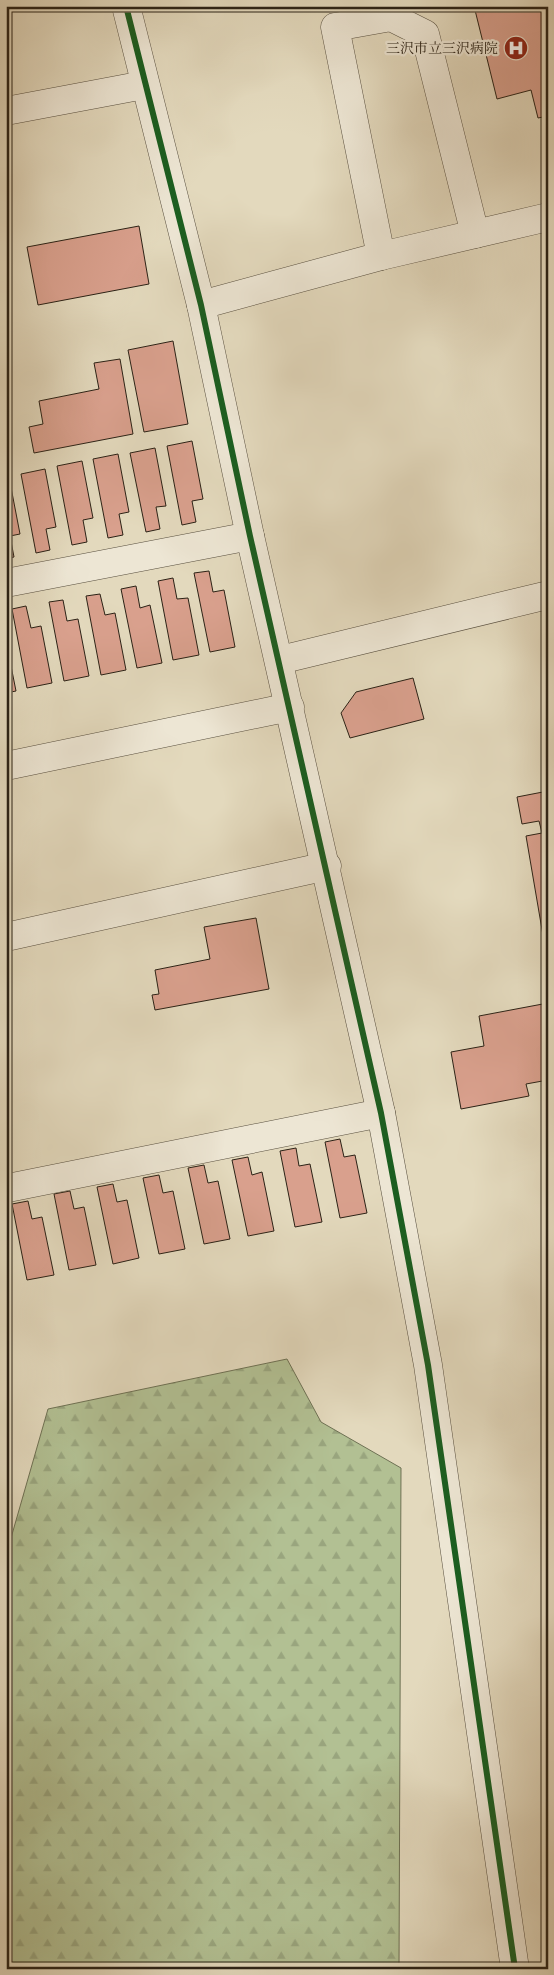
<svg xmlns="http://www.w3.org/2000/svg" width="554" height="1975" font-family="Alegreya,'Noto Serif JP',serif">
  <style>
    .forest { fill: url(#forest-firs); stroke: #6e7154 }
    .building { fill: #d9a08d; stroke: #2b2216 }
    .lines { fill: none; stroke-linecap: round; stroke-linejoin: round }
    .minor-casing { stroke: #595040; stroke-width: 29 }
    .minor { stroke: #ede6d4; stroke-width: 28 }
    .cycleway-casing { stroke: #ede6d4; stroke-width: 9 }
    .cycleway { stroke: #1b5e20; stroke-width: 6 }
    .labels { text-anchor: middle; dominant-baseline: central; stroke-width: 4.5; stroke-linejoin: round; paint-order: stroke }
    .poi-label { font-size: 14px; fill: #2b2216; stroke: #ede6d4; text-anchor: end }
  </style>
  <defs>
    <pattern id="forest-firs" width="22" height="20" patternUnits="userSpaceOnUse" patternTransform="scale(1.25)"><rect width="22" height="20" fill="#b2c093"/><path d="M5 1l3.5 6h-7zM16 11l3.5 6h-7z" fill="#99a57e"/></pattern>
  </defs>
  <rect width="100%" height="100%" fill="#e3d9bd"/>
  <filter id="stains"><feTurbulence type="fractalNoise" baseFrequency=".004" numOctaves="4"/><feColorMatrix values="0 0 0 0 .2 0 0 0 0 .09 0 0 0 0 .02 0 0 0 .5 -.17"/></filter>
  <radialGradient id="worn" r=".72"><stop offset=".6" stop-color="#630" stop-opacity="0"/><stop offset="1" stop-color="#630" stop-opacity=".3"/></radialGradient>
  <path class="forest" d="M287,1359L321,1422L401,1468L399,1969H6V1541L11,1538L48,1409Z"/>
  <g class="building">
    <path d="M474,6H548V116L538,118L531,90L497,99Z"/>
    <path d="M139,226L149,284L38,305L27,247Z"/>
    <path d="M173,341L188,424L144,432L128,350Z"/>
    <path d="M120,359L133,434L34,453L29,427L43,424L39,401L99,389L94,363Z"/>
    <path d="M192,441L203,499L192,501L196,522L182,525L167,446Z"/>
    <path d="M155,448L166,506L156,507L160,529L146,532L130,453Z"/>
    <path d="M118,454L129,512L119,514L123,535L108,538L93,459Z"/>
    <path d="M82,461L93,518L83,520L87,542L72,545L57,466Z"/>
    <path d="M45,469L56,527L46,529L50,550L36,553L21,474Z"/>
    <path d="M6,477H9L20,534L10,536L14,557L6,559Z"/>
    <path d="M209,571L213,592L224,590L235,647L210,652L194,573Z"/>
    <path d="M173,578L177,599L188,598L199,655L173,660L158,581Z"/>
    <path d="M136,586L140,608L150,605L162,663L137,668L121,589Z"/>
    <path d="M100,594L105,615L115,613L126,670L101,675L86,596Z"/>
    <path d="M63,600L67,621L78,619L89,676L64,681L49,602Z"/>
    <path d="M26,606L31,628L41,626L52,683L27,688L12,609Z"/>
    <path d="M6,641L16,691L6,693Z"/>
    <path d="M413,678L424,719L350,738L341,713L356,692Z"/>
    <path d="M548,791V959H547L526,836L542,833L539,821L522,824L517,797Z"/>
    <path d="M256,918L269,989L155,1010L152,995L159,994L155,970L210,959L204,927Z"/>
    <path d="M548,1003V1080L526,1084L529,1096L461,1109L451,1052L484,1046L479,1016Z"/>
    <path d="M340,1139L344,1157L355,1155L367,1213L340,1218L325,1142Z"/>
    <path d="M296,1148L299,1166L310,1164L322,1222L295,1227L280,1151Z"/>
    <path d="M248,1157L252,1175L262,1172L274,1231L248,1236L232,1160Z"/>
    <path d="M204,1165L208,1183L218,1181L230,1239L204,1244L188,1168Z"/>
    <path d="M159,1175L163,1193L173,1191L185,1249L159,1254L143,1178Z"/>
    <path d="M113,1184L117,1202L127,1200L139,1258L113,1264L97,1187Z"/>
    <path d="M70,1191L74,1209L84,1207L96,1265L69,1270L54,1194Z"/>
    <path d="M28,1201L32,1219L42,1217L54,1275L27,1280L12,1204Z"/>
  </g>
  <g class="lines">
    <g class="minor-casing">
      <g id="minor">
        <path d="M126,6L201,305L250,536L381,1113L428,1365L515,1969"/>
        <path d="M6,111L144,85"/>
        <path d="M381,256L335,27L391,17L425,34L475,234"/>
        <path d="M201,305L381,256L548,217"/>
        <path d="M6,583L250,536"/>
        <path d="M280,660L548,595"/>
        <path d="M6,766L290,707"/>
        <path d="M6,937L327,866"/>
        <path d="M8,1188L381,1113"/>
      </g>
    </g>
    <use href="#minor" class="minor"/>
    <g class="cycleway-casing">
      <path id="cycleway" d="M126,6L201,305L250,536L381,1113L428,1365L515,1969"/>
    </g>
    <use href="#cycleway" class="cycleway"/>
  </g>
  <defs>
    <g id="hospital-disc" transform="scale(1.25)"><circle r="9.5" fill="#8f2418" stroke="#ede6d4"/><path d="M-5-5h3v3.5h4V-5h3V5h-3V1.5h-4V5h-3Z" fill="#fff"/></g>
  </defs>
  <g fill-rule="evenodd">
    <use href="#hospital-disc" x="516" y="48"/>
  </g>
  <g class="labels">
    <g class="poi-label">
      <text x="498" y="48">三沢市立三沢病院</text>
    </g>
  </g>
  <rect width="554" height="1975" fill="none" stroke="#e3d9bd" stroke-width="25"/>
  <rect x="8" y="8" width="539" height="1960" fill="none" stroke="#2b2216" stroke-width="2.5"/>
  <rect x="12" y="12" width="529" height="1950" fill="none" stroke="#2b2216"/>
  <rect width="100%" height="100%" filter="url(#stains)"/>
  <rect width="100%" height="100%" fill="url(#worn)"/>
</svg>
